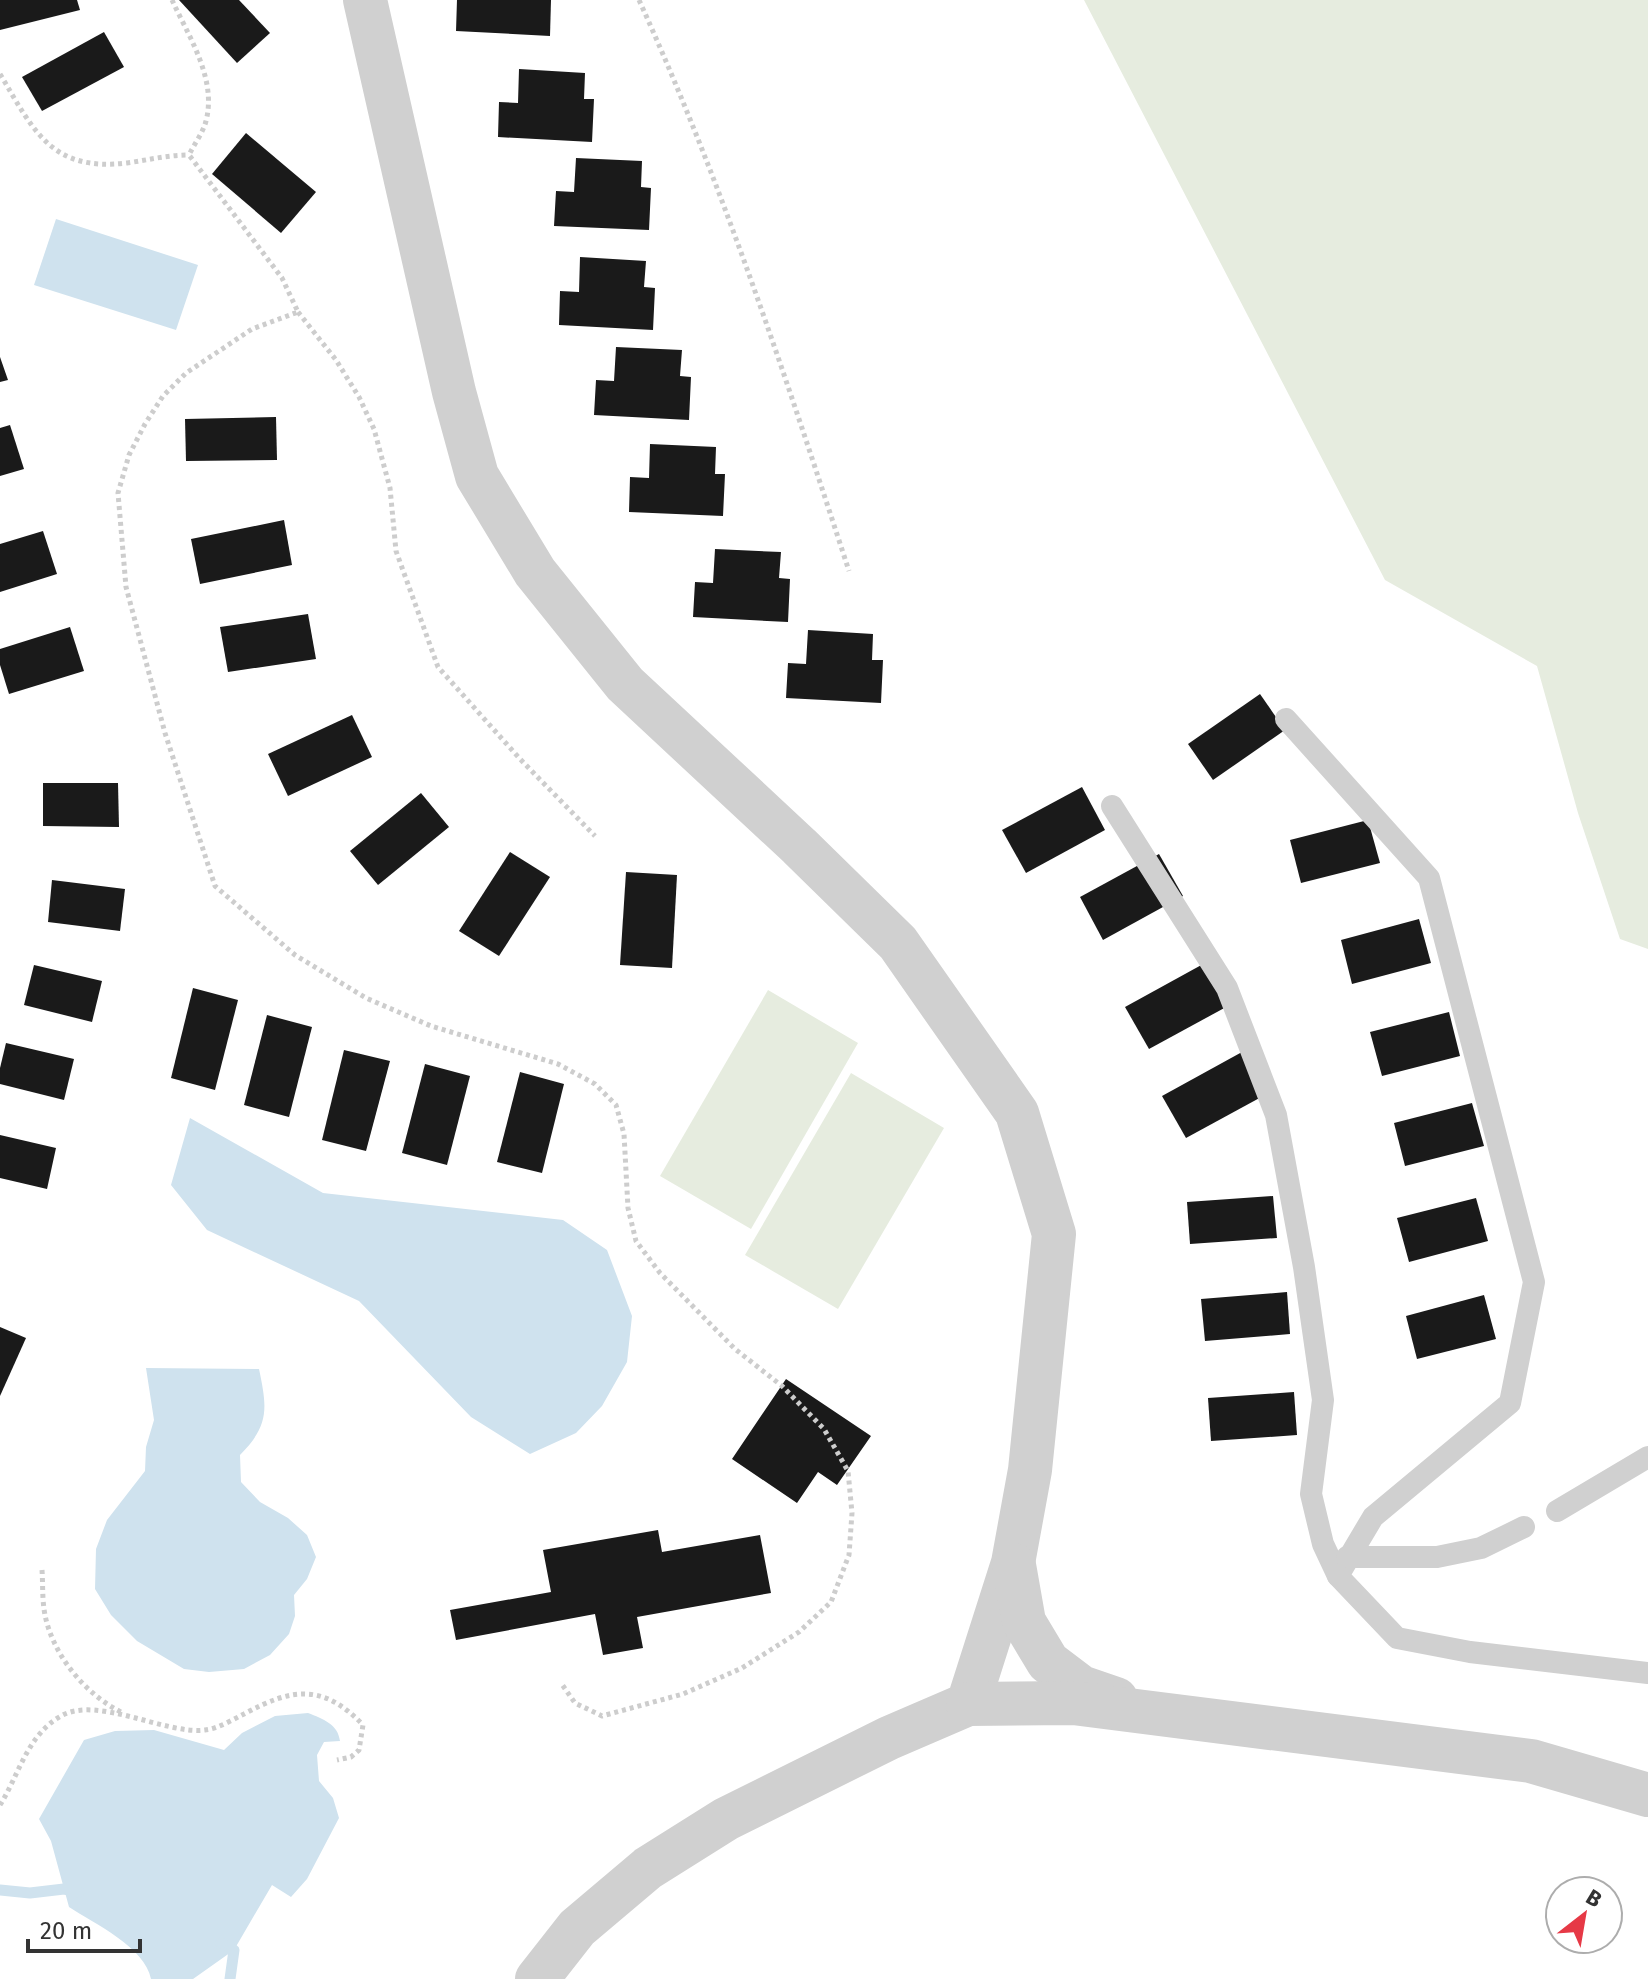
<svg xmlns="http://www.w3.org/2000/svg" width="1648" height="1979" font-family="'Fira Sans',sans-serif">
  <style>
    .green { fill: #e6ecdf }
    .water { fill: #cfe2ee }
    .lines { fill: none; stroke-linecap: round; stroke-linejoin: round }
    .stream { stroke: #cfe2ee; stroke-width: 11 }
    .building { fill: #1a1a1a }
    .path { stroke: #cdcdcd; stroke-width: 5; stroke-dasharray: 4 4; stroke-linecap: butt }
    .lane { stroke: #d0d0d0; stroke-width: 22 }
    .street { stroke: #d0d0d0; stroke-width: 44 }
  </style>
  <rect width="100%" height="100%" fill="#fff"/>
  <g class="green">
    <path d="M1084,0H1648V949L1620,939L1578,813L1537,666L1385,580Z"/>
    <path d="M768,990L858,1043L751,1229L660,1176Z"/>
    <path d="M851,1073L944,1128L838,1309L745,1255Z"/>
  </g>
  <g class="water">
    <path d="M56,219L198,265L176,330L34,285Z"/>
    <path d="M190,1118L323,1193L563,1220L607,1250L632,1316L627,1362L602,1406L576,1433L530,1454L471,1417L359,1301L207,1230L171,1185Z"/>
    <path d="M146,1368L259,1369C267,1407 270,1425 240,1455L241,1482L260,1502L288,1518L307,1535L316,1557L307,1579L294,1595L295,1616L289,1634L270,1655L244,1669L209,1672L184,1669L137,1641L111,1615L95,1589L96,1549L107,1520L145,1471L146,1447L154,1420Z"/>
    <path d="M308,1713C323,1719 338,1724 340,1741L324,1742L317,1755L319,1781L333,1798L339,1818L307,1879L291,1897L272,1885L234,1950L193,1979H151C145,1947 95,1924 69,1907L51,1841L39,1819L84,1740L115,1731L154,1730L224,1750L242,1733L275,1716Z"/>
  </g>
  <g class="lines">
    <g class="stream">
      <path d="M0,1890L30,1893L64,1889L79,1892"/>
      <path d="M221,1943L234,1950L230,1979"/>
    </g>
  </g>
  <g class="building">
    <path d="M0,0H77L80,10L0,30Z"/>
    <path d="M179,0H239L270,33L237,63Z"/>
    <path d="M457,0H551L550,36L456,31Z"/>
    <path d="M104,32L124,67L42,111L22,77Z"/>
    <path d="M519,69L585,73L584,99H594L592,142L498,137L499,102L518,103Z"/>
    <path d="M246,133L316,192L281,233L212,174Z"/>
    <path d="M576,158L642,161L641,187L651,188L649,230L554,226L556,191L574,192Z"/>
    <path d="M580,257L646,261L644,287L655,288L653,330L559,325L560,291L579,292Z"/>
    <path d="M616,347L682,350L680,376L691,377L689,420L594,415L596,380L614,381Z"/>
    <path d="M0,357L8,380L0,382Z"/>
    <path d="M276,417L277,460L186,461L185,419Z"/>
    <path d="M10,425L24,469L0,476V428Z"/>
    <path d="M650,444L716,447L715,474H725L723,516L629,512L630,477L649,478Z"/>
    <path d="M284,520L292,565L200,584L191,539Z"/>
    <path d="M43,531L57,574L0,592V544Z"/>
    <path d="M715,549L781,552L779,578L790,579L788,622L693,617L695,582L713,583Z"/>
    <path d="M308,614L316,659L228,672L220,627Z"/>
    <path d="M70,627L84,671L9,694L0,665V649Z"/>
    <path d="M808,630L873,634L872,660H883L881,703L786,698L788,663L806,664Z"/>
    <path d="M1260,694L1285,730L1213,780L1188,744Z"/>
    <path d="M352,715L372,757L288,796L268,754Z"/>
    <path d="M43,783H118L119,827L43,826Z"/>
    <path d="M1082,787L1105,830L1026,873L1002,830Z"/>
    <path d="M421,793L449,827L378,885L350,851Z"/>
    <path d="M1368,820L1380,863L1301,883L1290,840Z"/>
    <path d="M510,852L550,877L499,956L459,931Z"/>
    <path d="M1159,854L1183,896L1103,940L1080,897Z"/>
    <path d="M626,872L677,875L672,968L620,965Z"/>
    <path d="M52,880L125,889L120,931L48,922Z"/>
    <path d="M1419,919L1431,963L1352,984L1341,940Z"/>
    <path d="M1205,963L1228,1006L1149,1049L1125,1007Z"/>
    <path d="M34,965L102,981L92,1022L24,1005Z"/>
    <path d="M193,988L238,1000L215,1090L171,1078Z"/>
    <path d="M1449,1012L1460,1056L1382,1076L1370,1032Z"/>
    <path d="M267,1015L312,1027L289,1117L244,1105Z"/>
    <path d="M6,1043L74,1059L64,1100L0,1084V1068Z"/>
    <path d="M344,1050L390,1061L366,1151L322,1140Z"/>
    <path d="M1242,1052L1265,1095L1186,1138L1162,1096Z"/>
    <path d="M425,1064L470,1076L447,1165L402,1153Z"/>
    <path d="M520,1072L564,1084L542,1173L497,1162Z"/>
    <path d="M1472,1103L1484,1146L1405,1166L1394,1123Z"/>
    <path d="M0,1135L56,1148L47,1189L0,1178Z"/>
    <path d="M1273,1196L1277,1238L1190,1244L1187,1202Z"/>
    <path d="M1476,1198L1488,1241L1409,1262L1397,1218Z"/>
    <path d="M1287,1292L1290,1334L1205,1341L1201,1299Z"/>
    <path d="M1484,1295L1496,1339L1417,1359L1406,1316Z"/>
    <path d="M0,1327L26,1338L0,1396Z"/>
    <path d="M786,1379L871,1436L837,1485L818,1472L797,1503L732,1459Z"/>
    <path d="M1294,1392L1297,1435L1211,1441L1208,1398Z"/>
    <path d="M658,1530L662,1552L760,1535L771,1593L637,1617L643,1648L603,1655L595,1614L456,1640L450,1610L551,1592L543,1550Z"/>
  </g>
  <g class="lines">
    <g class="path">
      <path d="M172,0C189,37 217,79 206,121C203,133 194,144 189,155L282,278L298,312L252,329L186,373L163,396L145,424L129,455L118,493L126,587L165,733L215,886L295,955L366,998L431,1026L558,1064L595,1084L616,1105L624,1134L628,1208L636,1241L660,1273L735,1349L782,1386L824,1429L848,1471L852,1513L849,1555L831,1602L799,1632L742,1668L683,1694L602,1716L575,1703L561,1683"/>
      <path d="M639,0C723,185 786,378 849,571"/>
      <path d="M0,74C34,131 51,172 127,163C148,160 167,155 189,155"/>
      <path d="M298,312L336,360L359,397L374,429L390,488L396,551L438,667L520,759L595,836"/>
      <path d="M42,1570C43,1585 42,1600 45,1615C53,1655 85,1694 121,1712"/>
      <path d="M0,1805C19,1775 27,1735 61,1716C97,1695 166,1735 205,1730C217,1729 232,1720 244,1714C292,1688 323,1683 363,1725L359,1750L351,1757L337,1760"/>
    </g>
    <g class="lane">
      <path d="M1286,719L1429,878L1534,1282L1510,1403L1373,1517L1338,1576L1397,1638L1470,1652L1648,1673"/>
      <path d="M1112,806L1227,988L1276,1115L1304,1267L1323,1400L1311,1494L1323,1544L1338,1576"/>
      <path d="M1557,1511L1648,1457"/>
      <path d="M1347,1557H1437L1481,1548L1524,1527"/>
    </g>
    <g class="street">
      <path d="M365,0L454,392L477,476L535,572L625,684L799,846L898,943L1017,1113L1054,1234L1030,1470L1013,1563L968,1704L889,1738L726,1819L648,1868L577,1928L537,1979"/>
      <path d="M1014,1565L1024,1622L1048,1662L1081,1687L1116,1699"/>
      <path d="M968,1704L1073,1703L1531,1761L1648,1795"/>
    </g>
  </g>
  <g transform="translate(1584 1915) rotate(31)"><circle r="38" fill="#ffffff" stroke="#adadad" stroke-width="2"/>
  <path d="M0-6L14 30L0 20L-14 30Z" fill="#e63946"/>
  <text y="-12" font-size="22" font-weight="bold" text-anchor="middle" fill="#333333">B</text>
  </g>
  <path d="M28 1939v12h112v-12" fill="none" stroke="#333333" stroke-width="4"/>
  <text x="40" y="1939" font-size="24" fill="#333333" stroke="#ffffff" stroke-width="6" paint-order="stroke">20 m</text>
</svg>
